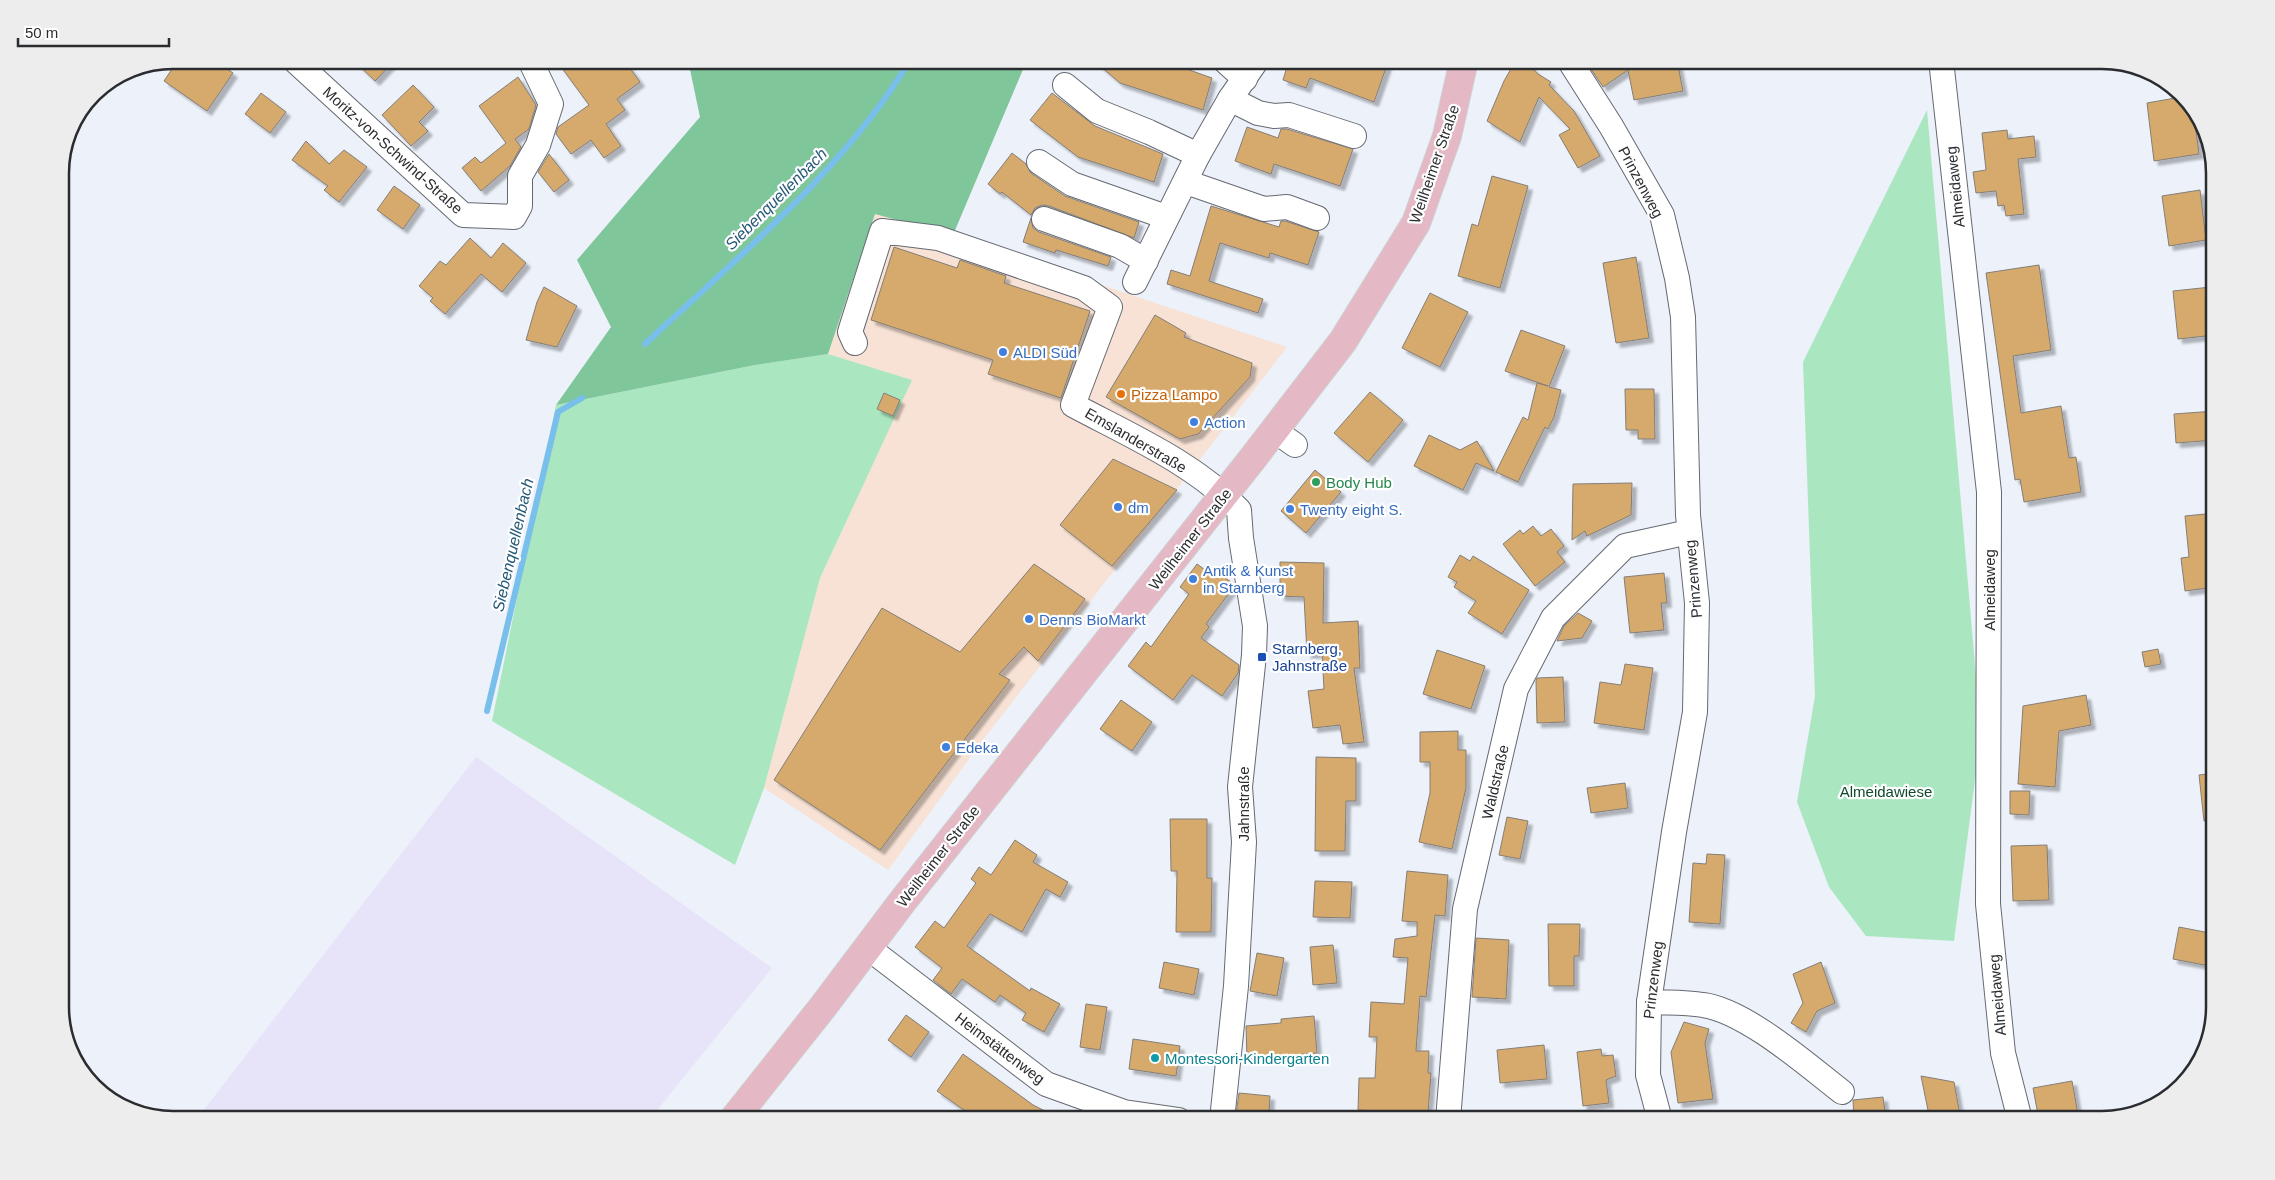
<svg xmlns="http://www.w3.org/2000/svg" width="2275" height="1180" font-family="Helvetica,sans-serif">
  <style>
    .commercial { fill: #f8e2d5 }
    .industrial { fill: #e7e4fa }
    .green { fill: #aae7c0 }
    .forest { fill: #7fc69b }
    .lines { fill: none; stroke-linecap: round; stroke-linejoin: round }
    .stream { stroke: #79bfeb; stroke-width: 6 }
    .building { fill: #d6a96c; stroke: #847e77; filter: url(#shadow) }
    .minor-casing { stroke: #656971; stroke-width: 26 }
    .major-casing { stroke: #d0d1d1; stroke-width: 30 }
    .minor { stroke: #fff; stroke-width: 24 }
    .major { stroke: #e4b8c4; stroke-width: 28 }
    .shop-dot { fill: #3f7fe0; stroke: #fefefe; stroke-width: 2 }
    .food-dot { fill: #e8710a; stroke: #fefefe; stroke-width: 2 }
    .leisure-dot { fill: #2e9e5b; stroke: #fefefe; stroke-width: 2 }
    .transit-dot { fill: #1a4fb4; stroke: #fefefe; stroke-width: 2 }
    .culture-dot { fill: #0f9aa8; stroke: #fefefe; stroke-width: 2 }
    .labels { text-anchor: middle; dominant-baseline: central; stroke-width: 4.5; stroke-linejoin: round; paint-order: stroke }
    .street-label { font-size: 15px; fill: #2a2c2f; stroke: #fefefe }
    .shop-label { font-size: 15px; fill: #366cbe; stroke: #fefefe; text-anchor: start }
    .food-label { font-size: 15px; fill: #c56008; stroke: #fefefe; text-anchor: start }
    .leisure-label { font-size: 15px; fill: #27864d; stroke: #fefefe; text-anchor: start }
    .transit-label { font-size: 15px; fill: #164399; stroke: #fefefe; text-anchor: start }
    .park-label { font-size: 15px; fill: #12492d; stroke: #fefefe }
    .culture-label { font-size: 15px; fill: #0d838f; stroke: #fefefe; text-anchor: start }
    .water-label { font-size: 16px; font-style: italic; fill: #245978; stroke: #fefefe }
    .rim { fill: none; stroke: #2a2c2f; stroke-width: 2.5 }
  </style>
  <defs>
    <filter id="shadow"><feDropShadow dx="4.5" dy="4.5" stdDeviation="1" flood-color="#0004"/></filter>
  </defs>
  <rect width="100%" height="100%" fill="#ecf1fa"/>
  <path class="commercial" d="M875,213L953,235L1287,347L986,736L888,870L764,788L820,578L911,381L828,354Z"/>
  <path class="industrial" d="M476,757L772,968L649,1120H196Z"/>
  <g class="green">
    <path d="M1927,110L1981,734L1954,941L1866,936L1829,887L1797,802L1815,696L1803,362Z"/>
    <path d="M828,354L912,380L820,578L764,788L735,865L492,721L556,405L755,365Z"/>
  </g>
  <path class="forest" d="M688,60H1027L953,235L875,214L828,354L755,365L556,405L611,327L577,260L700,117Z"/>
  <g class="lines">
    <g class="stream">
      <path d="M645,344C737,258 846,168 910,60"/>
      <path d="M487,711L558,412L582,398"/>
    </g>
  </g>
  <g class="building">
    <path d="M178,60H214L233,73L207,111L164,81Z"/>
    <path d="M353,60H395L375,81Z"/>
    <path d="M556,60H624L640,82L617,99L625,110L606,124L621,146L604,158L591,140L571,154L556,134L558,127L589,105Z"/>
    <path d="M1093,60H1161L1212,78L1203,110L1120,83Z"/>
    <path d="M1289,60H1369L1387,65L1374,102L1310,78L1306,88L1283,80Z"/>
    <path d="M1516,60H1525L1538,74L1551,82L1549,85L1574,111L1600,156L1578,168L1559,135L1570,129L1539,97L1520,142L1487,121L1504,81Z"/>
    <path d="M1585,60H1677L1683,91L1634,100L1628,70L1603,87Z"/>
    <path d="M518,77L536,105L529,129L515,139L521,147L510,166L481,191L462,168L475,157L481,163L506,143L479,106Z"/>
    <path d="M413,85L434,107L419,122L428,131L411,146L382,115Z"/>
    <path d="M261,93L286,112L270,133L245,114Z"/>
    <path d="M1052,93L1095,126L1163,154L1154,182L1078,157L1030,120Z"/>
    <path d="M2181,97L2193,108L2199,154L2154,161L2147,103Z"/>
    <path d="M1247,127L1278,138L1281,129H1287L1353,149L1340,186L1274,164L1271,174L1235,161Z"/>
    <path d="M2007,130L2008,139L2034,136L2036,157L2018,159L2024,214L2006,216L2004,205L1998,206L1996,191L1976,193L1973,172L1986,170L1982,133Z"/>
    <path d="M306,141L329,164L344,150L367,167L339,202L324,190L328,186L292,160Z"/>
    <path d="M1012,153L1026,164L1031,173L1065,196L1139,222L1134,238L1049,206L1042,205L1035,208L1031,215L1002,192L1000,194L988,184Z"/>
    <path d="M549,154L569,180L554,192L538,172Z"/>
    <path d="M1492,176L1528,186L1500,288L1458,276L1472,224L1478,226Z"/>
    <path d="M394,186L420,205L403,229L377,210Z"/>
    <path d="M2200,190L2206,240L2169,246L2162,196Z"/>
    <path d="M1211,206L1279,227L1281,221H1285L1319,232L1308,265L1270,253L1269,258L1220,243L1209,281L1263,299L1258,313L1167,284L1171,270L1190,276Z"/>
    <path d="M1031,218L1033,228L1039,232L1111,257L1108,266L1056,250L1055,253L1023,242Z"/>
    <path d="M470,238L491,258L503,243L526,263L502,292L481,274L445,314L430,301L433,298L419,286L440,261L446,265Z"/>
    <path d="M894,247L957,268L960,260L1006,276L1004,283L1090,311L1061,398L988,374L993,360L871,320Z"/>
    <path d="M1636,257L1649,338L1616,343L1603,263Z"/>
    <path d="M2039,265L2051,350L2013,356L2021,413L2061,406L2069,458L2076,457L2081,492L2024,502L2020,479L2015,480L1986,273Z"/>
    <path d="M544,287L577,306L557,347L526,340L537,302Z"/>
    <path d="M2211,287L2215,335L2178,339L2173,291Z"/>
    <path d="M1430,293L1468,312L1440,367L1402,348Z"/>
    <path d="M1155,315L1186,333L1184,337L1252,363L1250,377L1198,434L1180,439L1106,397Z"/>
    <path d="M1521,330L1565,346L1549,387L1561,390L1554,417L1548,429L1545,427L1518,482L1496,472L1523,417L1528,420L1537,383L1548,386L1505,371Z"/>
    <path d="M1625,389H1654L1655,439H1638V430H1626Z"/>
    <path d="M1370,392L1403,420L1368,462L1334,433Z"/>
    <path d="M884,393L900,400L893,416L877,409Z"/>
    <path d="M2215,411V440L2176,443L2174,414Z"/>
    <path d="M1429,435L1460,450L1477,441L1494,471L1476,463L1463,490L1414,466Z"/>
    <path d="M1113,459L1177,490L1112,566L1060,525Z"/>
    <path d="M1315,470L1341,492L1306,533L1281,511Z"/>
    <path d="M1632,483L1631,515L1587,536L1585,531L1572,540L1573,484Z"/>
    <path d="M2215,513V587L2185,591L2181,558L2189,557L2185,516Z"/>
    <path d="M1533,526L1541,536L1551,529L1564,546L1557,552L1565,562L1535,586L1503,544L1520,530L1523,534Z"/>
    <path d="M1460,555L1470,561L1473,556L1529,590L1502,634L1468,613L1476,601L1454,587L1457,582L1448,577Z"/>
    <path d="M1280,562L1324,563L1323,623L1358,621L1360,668H1354L1364,742L1343,744L1340,725L1313,728L1308,691L1324,689L1322,653L1307,654L1304,597L1280,596Z"/>
    <path d="M1034,564L1085,599L1038,661L1024,647L999,674L1010,680L880,850L774,780L882,608L960,652Z"/>
    <path d="M1197,564L1212,575L1216,571L1235,585L1206,624L1209,627L1201,638L1239,665L1238,673L1222,696L1192,675L1173,700L1128,666L1146,642L1151,647L1189,594L1180,587Z"/>
    <path d="M1664,573L1667,603H1661L1664,630L1630,633L1624,577Z"/>
    <path d="M1578,613L1592,621L1582,638L1557,641L1564,626Z"/>
    <path d="M2158,649L2161,664L2145,667L2142,652Z"/>
    <path d="M1437,650L1485,666L1471,709L1423,694Z"/>
    <path d="M1625,664L1653,668L1644,730L1594,723L1600,682L1621,685Z"/>
    <path d="M1563,677L1565,722L1537,723L1536,681L1537,678Z"/>
    <path d="M2086,695L2091,725L2059,731L2055,787L2018,784L2023,706Z"/>
    <path d="M1121,700L1152,722L1132,751L1100,729Z"/>
    <path d="M1458,731V750H1466V788L1452,849L1419,842L1430,793V762H1420V732Z"/>
    <path d="M1316,757L1356,758V801H1346L1345,851H1315Z"/>
    <path d="M2215,773V821H2204L2199,775Z"/>
    <path d="M1625,783L1628,808L1591,813L1587,788Z"/>
    <path d="M2010,791H2030L2029,815L2010,814Z"/>
    <path d="M1507,817L1528,821L1520,859L1499,855Z"/>
    <path d="M1170,819H1207V878H1212L1211,932H1176L1177,871H1171Z"/>
    <path d="M1015,840L1037,855L1033,862L1068,882L1060,897L1046,889L1022,932L990,914L967,946L1030,991L1031,988L1060,1004L1044,1032L1022,1020L1026,1013L1000,995L995,1002L962,979L951,994L933,980L942,968L915,947L935,921L944,928L976,883L971,879L979,867L991,875Z"/>
    <path d="M2047,845L2049,900L2013,901L2011,846Z"/>
    <path d="M1707,854L1725,855L1720,924L1689,922L1693,863L1706,864Z"/>
    <path d="M1407,871L1448,875L1445,916L1435,915L1426,997L1420,996L1416,1051H1429L1428,1073H1431L1428,1113L1358,1110L1359,1078H1375L1377,1037H1369L1371,1002L1404,1004L1408,958L1393,957L1395,939L1417,936V922L1402,921Z"/>
    <path d="M1315,881L1352,882L1350,918L1313,917Z"/>
    <path d="M1548,924H1580L1579,956H1574V986H1549Z"/>
    <path d="M2179,927L2215,934V967L2173,959Z"/>
    <path d="M1476,938L1509,940L1506,999L1472,997Z"/>
    <path d="M1333,945L1337,983L1313,985L1310,947Z"/>
    <path d="M1257,953L1284,958L1277,996L1250,991Z"/>
    <path d="M1164,962L1199,969L1194,995L1159,988Z"/>
    <path d="M1821,962L1835,1003L1817,1011L1806,1032L1791,1023L1803,1003L1793,974Z"/>
    <path d="M1086,1004L1107,1007L1100,1050L1080,1047Z"/>
    <path d="M906,1015L929,1032L911,1057L888,1040Z"/>
    <path d="M1314,1016L1317,1053L1247,1059L1246,1026L1281,1023V1019Z"/>
    <path d="M1684,1022L1709,1029L1705,1043L1713,1099L1678,1103L1671,1052Z"/>
    <path d="M1133,1039L1180,1046L1176,1076L1129,1069Z"/>
    <path d="M1544,1045L1547,1079L1500,1083L1497,1050Z"/>
    <path d="M1601,1049L1602,1056L1613,1055L1616,1076L1606,1080L1609,1103L1583,1106L1577,1052Z"/>
    <path d="M963,1054L1033,1105L1063,1120H978L937,1091Z"/>
    <path d="M1921,1076L1954,1082L1960,1115L1952,1120H1930Z"/>
    <path d="M2072,1081L2079,1120H2039L2033,1088Z"/>
    <path d="M1239,1093L1270,1096L1269,1113L1259,1112L1258,1117L1236,1115Z"/>
    <path d="M1883,1097L1886,1120H1854L1853,1100Z"/>
  </g>
  <g class="lines">
    <g class="minor-casing">
      <g id="minor">
        <path d="M294,60L463,215L514,217L520,206V176L538,145L551,104L530,60"/>
        <path d="M1224,60L1245,79"/>
        <path d="M1569,60L1611,126L1662,215L1677,278L1683,317L1688,515L1697,603L1695,712L1674,832L1649,1002L1648,1075L1660,1120"/>
        <path d="M1941,60L1989,492L1988,904L2003,1053L2020,1120"/>
        <path d="M1065,85L1097,111L1149,132L1198,155"/>
        <path d="M1230,99L1258,113L1274,116L1289,115L1354,136"/>
        <path d="M1039,162L1072,184L1166,217"/>
        <path d="M1186,182L1264,209L1287,207L1317,218"/>
        <path d="M1044,219L1120,246L1146,261"/>
        <path d="M1135,282L1198,155L1230,99L1257,60"/>
        <path d="M855,343L850,332L882,231L938,238L1084,288L1110,307L1073,405C1129,435 1194,463 1239,510L1241,538L1255,626L1254,655L1240,787L1244,842L1236,986L1222,1120"/>
        <path d="M1274,430L1295,445"/>
        <path d="M867,947L1046,1084L1124,1112L1179,1120"/>
        <path d="M1649,1002C1666,1003 1685,1002 1703,1005C1746,1011 1807,1065 1842,1092"/>
        <path d="M1448,1120L1465,909L1516,689L1553,618L1625,546L1689,532"/>
      </g>
    </g>
    <g class="major-casing">
      <path id="major" d="M733,1120L822,1008L902,902L1253,458L1343,341L1416,223L1447,136L1464,60"/>
    </g>
    <use href="#minor" class="minor"/>
    <use href="#major" class="major"/>
  </g>
  <g class="shop-dot">
    <circle cx="1003" cy="352" r="5"/>
    <circle cx="1194" cy="422" r="5"/>
    <circle cx="1118" cy="507" r="5"/>
    <circle cx="1290" cy="509" r="5"/>
    <circle cx="1193" cy="579" r="5"/>
    <circle cx="1029" cy="619" r="5"/>
    <circle cx="946" cy="747" r="5"/>
  </g>
  <circle class="food-dot" cx="1121" cy="394" r="5"/>
  <circle class="leisure-dot" cx="1316" cy="482" r="5"/>
  <rect class="transit-dot" x="1257" y="652" width="10" height="10" rx="2.5"/>
  <circle class="culture-dot" cx="1155" cy="1058" r="5"/>
  <g class="labels">
    <g class="street-label">
      <text transform="translate(393 150) rotate(42)">Moritz-von-Schwind-Straße</text>
      <text transform="translate(1434 164) rotate(-71)">Weilheimer Straße</text>
      <text transform="translate(1641 182) rotate(62)">Prinzenweg</text>
      <text transform="translate(1955 187) rotate(-96)">Almeidaweg</text>
      <text transform="translate(1136 440) rotate(30)">Emslanderstraße</text>
      <text transform="translate(1190 539) rotate(-52)">Weilheimer Straße</text>
      <text transform="translate(1693 579) rotate(-95)">Prinzenweg</text>
      <text transform="translate(1989 590) rotate(-90)">Almeidaweg</text>
      <text transform="translate(1495 782) rotate(-77)">Waldstraße</text>
      <text transform="translate(1243 804) rotate(-90)">Jahnstraße</text>
      <text transform="translate(938 856) rotate(-52)">Weilheimer Straße</text>
      <text transform="translate(1653 980) rotate(-83)">Prinzenweg</text>
      <text transform="translate(1997 995) rotate(-95)">Almeidaweg</text>
      <text transform="translate(1000 1048) rotate(37)">Heimstättenweg</text>
    </g>
    <g class="shop-label">
      <text x="1013" y="352">ALDI Süd</text>
      <text x="1204" y="422">Action</text>
      <text x="1128" y="507">dm</text>
      <text x="1300" y="509">Twenty eight S.</text>
      <text x="1203" y="570">Antik &amp; Kunst<tspan x="1203" dy="17">in Starnberg</tspan></text>
      <text x="1039" y="619">Denns BioMarkt</text>
      <text x="956" y="747">Edeka</text>
    </g>
    <g class="food-label">
      <text x="1131" y="394">Pizza Lampo</text>
    </g>
    <g class="leisure-label">
      <text x="1326" y="482">Body Hub</text>
    </g>
    <g class="transit-label">
      <text x="1272" y="648">Starnberg,<tspan x="1272" dy="17">Jahnstraße</tspan></text>
    </g>
    <g class="park-label">
      <text x="1886" y="791">Almeidawiese</text>
    </g>
    <g class="culture-label">
      <text x="1165" y="1058">Montessori-Kindergarten</text>
    </g>
    <g class="water-label">
      <text transform="translate(776 199) rotate(-45)">Siebenquellenbach</text>
      <text transform="translate(513 545) rotate(-77)">Siebenquellenbach</text>
    </g>
  </g>
  <path d="M0 0H2275V1180H0ZM173 69H2102A104 104 0 0 1 2206 173V1007A104 104 0 0 1 2102 1111H173A104 104 0 0 1 69 1007V173A104 104 0 0 1 173 69Z" fill="#ededed" fill-rule="evenodd"/>
  <path class="rim" d="M173 69H2102A104 104 0 0 1 2206 173V1007A104 104 0 0 1 2102 1111H173A104 104 0 0 1 69 1007V173A104 104 0 0 1 173 69Z"/>
  <path d="M18 38v8h151v-8" fill="none" stroke="#2a2c2f" stroke-width="2.5"/>
  <text x="25" y="38" font-size="15" fill="#2a2c2f" stroke="#fefefe" stroke-width="4" paint-order="stroke">50 m</text>
</svg>
